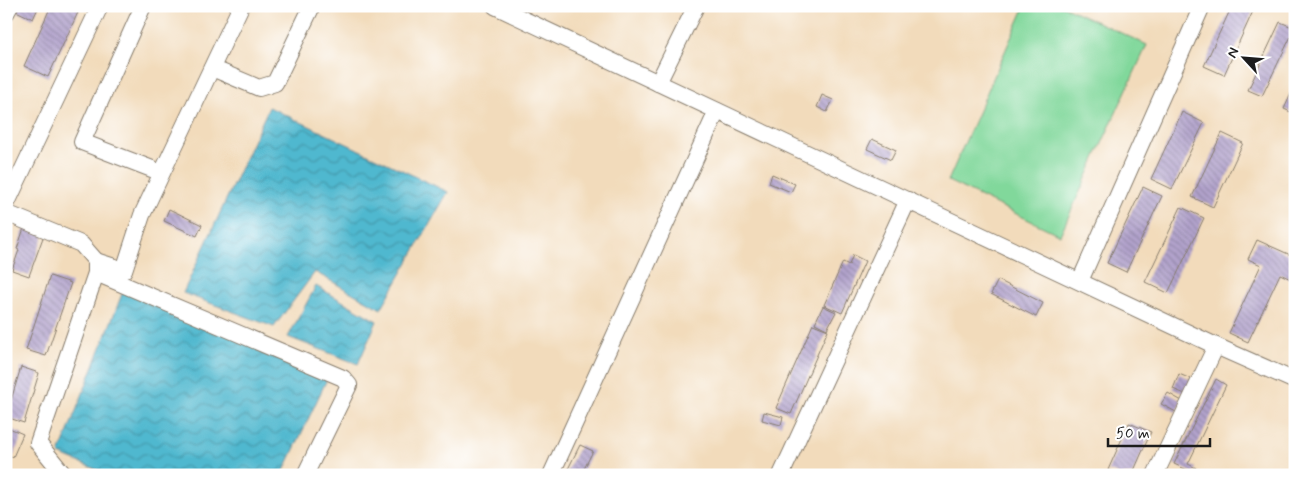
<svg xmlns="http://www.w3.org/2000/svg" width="1301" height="481" font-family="Mynerve,sans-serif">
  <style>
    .park { fill: #81d89b; stroke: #4e7a5c }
    .water { fill: url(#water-waves); stroke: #366a76 }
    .building { fill: url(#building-back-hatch) }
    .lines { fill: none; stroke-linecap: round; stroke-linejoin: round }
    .street-casing { stroke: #877c6c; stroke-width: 18 }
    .street { stroke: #fff; stroke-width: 16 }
  </style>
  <defs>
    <pattern id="water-waves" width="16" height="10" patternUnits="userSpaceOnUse" patternTransform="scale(1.25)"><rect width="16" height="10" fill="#50b8cf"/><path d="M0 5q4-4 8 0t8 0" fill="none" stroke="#4295a7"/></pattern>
    <pattern id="building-back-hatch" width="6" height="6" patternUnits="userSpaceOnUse" patternTransform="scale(1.25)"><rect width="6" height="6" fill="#b2a3cc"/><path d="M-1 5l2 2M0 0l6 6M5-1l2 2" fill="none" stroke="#9084a5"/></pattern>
  </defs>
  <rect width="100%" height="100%" fill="#fff"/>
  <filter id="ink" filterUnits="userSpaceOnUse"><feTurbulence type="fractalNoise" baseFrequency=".02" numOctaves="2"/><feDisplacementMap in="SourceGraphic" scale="10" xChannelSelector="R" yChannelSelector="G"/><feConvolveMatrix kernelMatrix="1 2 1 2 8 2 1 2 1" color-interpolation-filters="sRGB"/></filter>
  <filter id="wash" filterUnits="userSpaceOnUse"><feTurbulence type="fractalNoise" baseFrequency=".0096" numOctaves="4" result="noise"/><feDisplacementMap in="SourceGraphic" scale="20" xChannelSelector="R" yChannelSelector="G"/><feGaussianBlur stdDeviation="1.12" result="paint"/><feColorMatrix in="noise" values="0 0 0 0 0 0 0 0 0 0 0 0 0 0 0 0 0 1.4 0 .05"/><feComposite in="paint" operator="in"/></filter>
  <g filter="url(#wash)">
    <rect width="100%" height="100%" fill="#f2dbbb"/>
    <path class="park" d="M1025,6H1063L1147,45L1060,235L948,181Z"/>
    <g class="water">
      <path d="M269,107L448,192L381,309L315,272L274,327L183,293Z"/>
      <path d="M316,286L377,321L358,364L288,337Z"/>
      <path d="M124,289L328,377L282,475H110L59,454Z"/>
    </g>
    <g id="blocks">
      <g class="building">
        <path d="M19,6H39L33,19L16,11Z"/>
        <path d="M51,6H81L48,77L24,66Z"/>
        <path d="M1232,6H1248L1254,9L1224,75L1204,66Z"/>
        <path d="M1280,22L1295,28L1262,96L1248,90Z"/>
        <path d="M1295,85V114L1284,109Z"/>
        <path d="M822,95L833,100L827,112L817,107Z"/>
        <path d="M1182,112L1204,123L1172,189L1151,179Z"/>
        <path d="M1222,133L1243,143L1213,207L1192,197Z"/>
        <path d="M872,139L896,150L891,160L867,149Z"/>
        <path d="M772,174L795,184L791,192L769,183Z"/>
        <path d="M1143,187L1162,196L1126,272L1107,263Z"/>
        <path d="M1181,207L1204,218L1168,293L1145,282Z"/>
        <path d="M169,209L202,225L197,236L164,221Z"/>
        <path d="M25,225L45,232L29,276L12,270L19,250L17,249Z"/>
        <path d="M1257,240L1295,257V281L1280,274L1248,342L1229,333L1261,265L1248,259Z"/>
        <path d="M853,255L865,261L842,313L824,305L843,262L849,265Z"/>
        <path d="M50,276L71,283L46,356L26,350Z"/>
        <path d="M998,280L1043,303L1036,317L991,294Z"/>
        <path d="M823,306L836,312L827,329L815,323Z"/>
        <path d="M813,324L828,330L791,414L776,408Z"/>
        <path d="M21,367L39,373L24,423L6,417Z"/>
        <path d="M1179,374L1191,379L1185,394L1173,389Z"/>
        <path d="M1216,379L1226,385L1188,464L1196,468L1194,473L1174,464Z"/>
        <path d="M1168,393L1182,401L1176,412L1161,404Z"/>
        <path d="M764,412L783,417L781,425L762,420Z"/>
        <path d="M1129,423L1151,432L1132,475H1120L1108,470Z"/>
        <path d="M7,427L23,434L13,457L6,454Z"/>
        <path d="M580,445L593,451L581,475H565Z"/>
      </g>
    </g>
  </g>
  <g filter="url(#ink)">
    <use href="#blocks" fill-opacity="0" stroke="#877c6c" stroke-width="1"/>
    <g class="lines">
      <g class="street-casing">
        <g id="street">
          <path d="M143,6L82,142L152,169"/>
          <path d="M495,6L1216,346L1295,381"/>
          <path d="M6,13L10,6"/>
          <path d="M212,68L259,88L275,83L312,6"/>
          <path d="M658,83L696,6"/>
          <path d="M6,205L100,6"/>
          <path d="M6,213L81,244L96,261V273L38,443L64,475"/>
          <path d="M96,261L124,270L142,215L241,6"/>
          <path d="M96,273L343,378L349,385L305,475"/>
          <path d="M1080,281L1202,6"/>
          <path d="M551,475L717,111"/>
          <path d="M781,475L908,200"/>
          <path d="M1155,475L1216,346"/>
        </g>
      </g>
      <use href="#street" class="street"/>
    </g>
  </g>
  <rect width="1301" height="481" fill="none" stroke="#fff" stroke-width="25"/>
  <g transform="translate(1244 58) rotate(296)" stroke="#ffffff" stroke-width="4" paint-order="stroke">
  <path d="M0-4L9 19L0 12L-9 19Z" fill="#1c1c1c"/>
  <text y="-8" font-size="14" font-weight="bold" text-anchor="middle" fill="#1c1c1c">N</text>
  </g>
  <path d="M1108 438v8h102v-8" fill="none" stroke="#1c1c1c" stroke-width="2.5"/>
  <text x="1116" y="438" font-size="15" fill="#1c1c1c" stroke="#ffffff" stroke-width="4" paint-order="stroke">50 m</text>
</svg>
